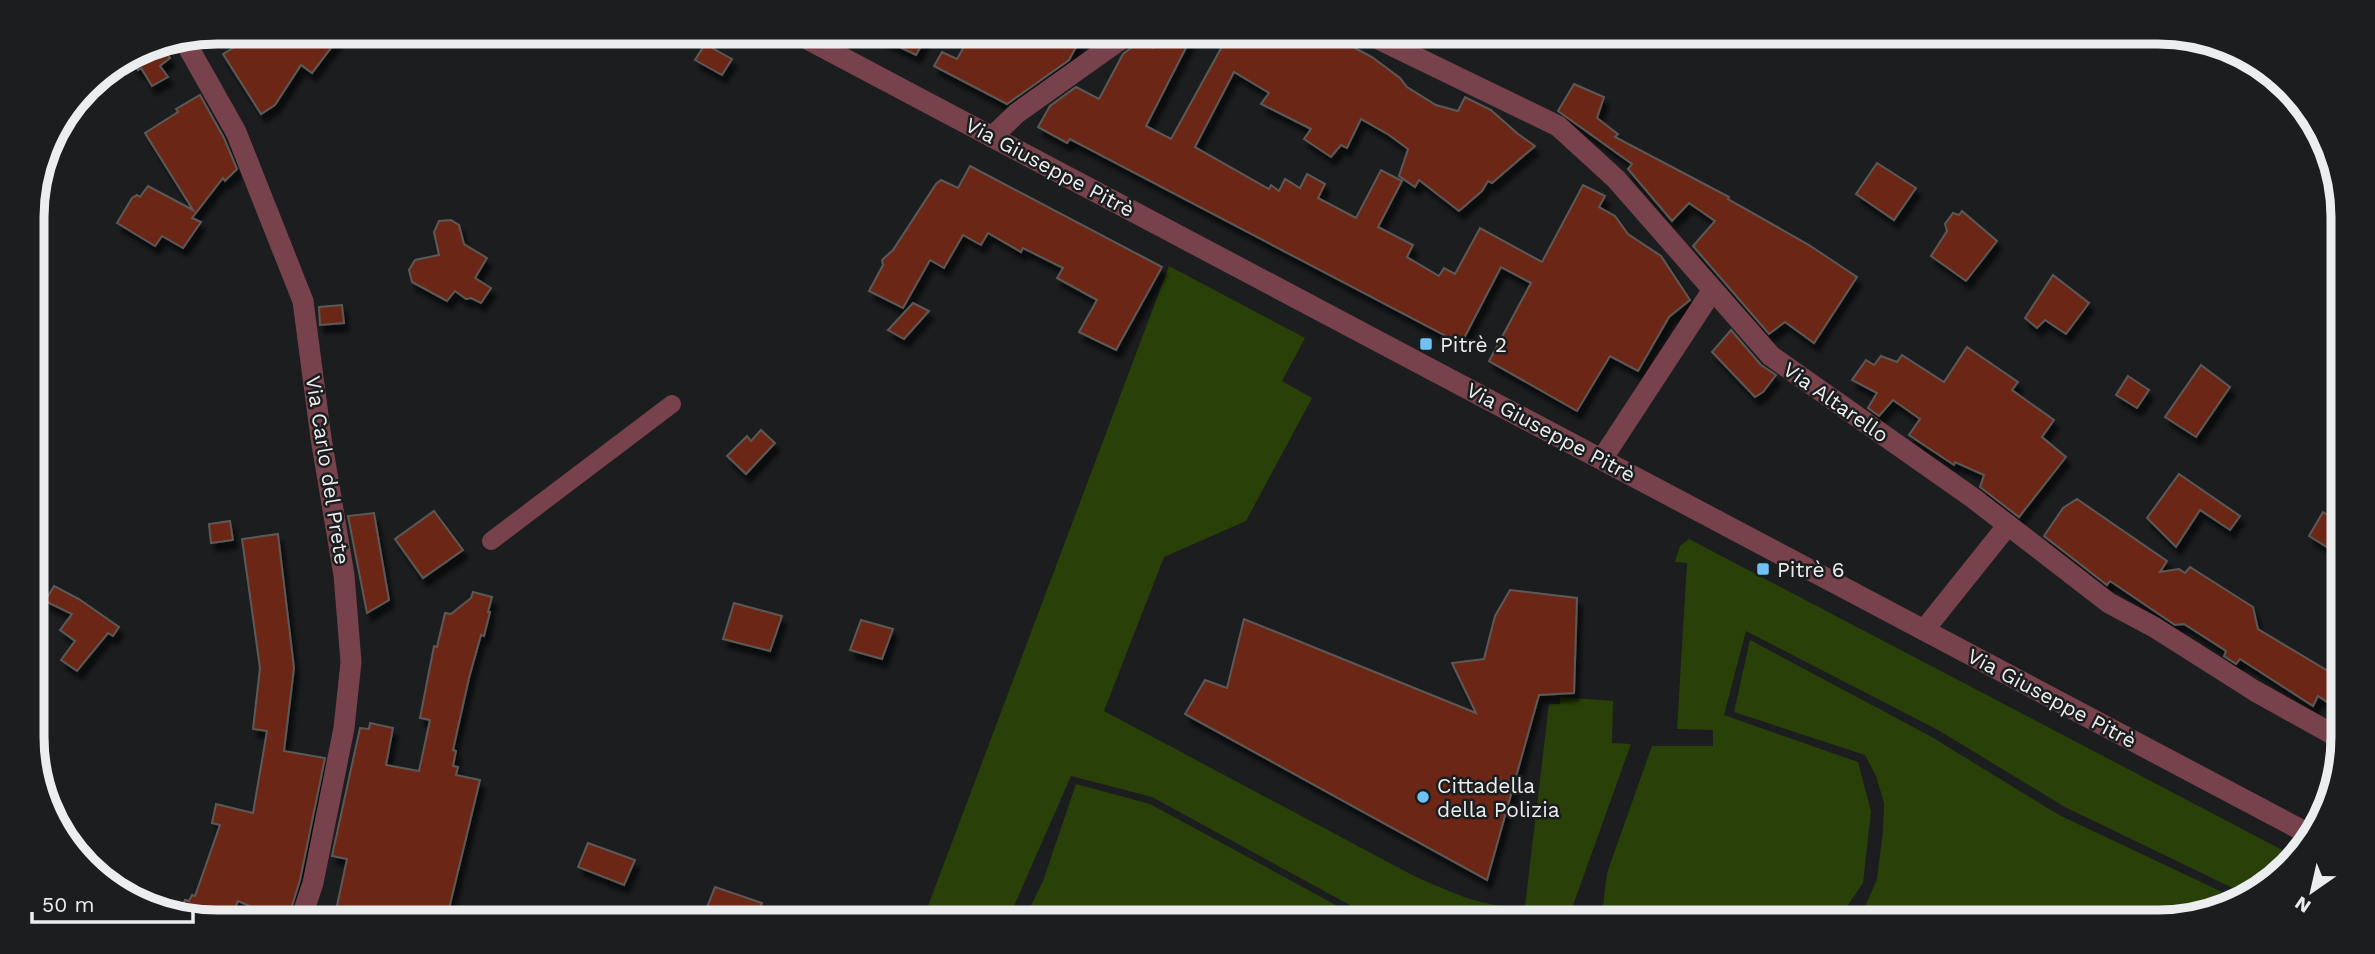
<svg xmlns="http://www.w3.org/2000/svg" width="2375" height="954" font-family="'Work Sans',sans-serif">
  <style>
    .green { fill: #294108 }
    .building { fill: #6c2812; stroke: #5d5958; stroke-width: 2; filter: url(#shadow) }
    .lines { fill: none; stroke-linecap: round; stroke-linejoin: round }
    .pedestrian { stroke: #77424b; stroke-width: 18 }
    .minor { stroke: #77424b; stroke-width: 21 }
    .tertiary { stroke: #77424b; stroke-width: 21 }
    .poi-dot { fill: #70c2f4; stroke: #1b1d1f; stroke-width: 2.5 }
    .labels { text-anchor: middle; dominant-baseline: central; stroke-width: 5; stroke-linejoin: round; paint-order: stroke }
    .street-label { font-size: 21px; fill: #ebedef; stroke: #1b1d1f }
    .poi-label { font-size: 21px; fill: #ebedef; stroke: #1b1d1f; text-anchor: start }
    .rim { fill: none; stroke: #ebedef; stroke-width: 9 }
  </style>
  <defs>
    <filter id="shadow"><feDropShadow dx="4.5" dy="8" stdDeviation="2" flood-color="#0009"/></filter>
  </defs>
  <rect width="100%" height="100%" fill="#1b1d1f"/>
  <g class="green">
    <path d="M1169,266L1305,338L1282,381L1312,398L1246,521L1164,557L1104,711L1414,876C1449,891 1486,910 1525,906L1549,704H1560V697L1613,701L1612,743L1631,744L1567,922H1392L1370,916L1152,797L1071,776L1007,922H922Z"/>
    <path d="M1689,539L2292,855L2271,884L2245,894L2065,807L1938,730L1746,631L1724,715L1858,762L1871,811L1863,883L1836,922H1594L1602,914L1607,873L1652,746H1713V730L1677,729L1687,563L1675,562L1680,546Z"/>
    <path d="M1750,640L1930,736L2059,815L2235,898L2170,922H1853L1865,907L1877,879L1883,831L1884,803L1876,776L1865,755L1734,712Z"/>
    <path d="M1076,784L1150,804L1367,922H1023L1043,881Z"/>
  </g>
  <g class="building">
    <path d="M241,32H343L312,73L301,65L275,105L261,114L223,54L246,40Z"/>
    <path d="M869,32H929L916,55Z"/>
    <path d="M993,32H1084L1069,60L1007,104L934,66L942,52L957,59L970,36L986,44Z"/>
    <path d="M1163,32H1194L1146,126L1171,139L1230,32H1273L1290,39L1295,32H1325L1372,57L1400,78L1407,87L1436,105L1458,111L1465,97L1491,110L1518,134L1535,146L1492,183L1488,181L1482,191L1459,211L1419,180L1415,187L1399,176L1408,149L1389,135L1361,119L1347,148L1341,145L1331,157L1304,139L1311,129L1261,104L1269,93L1234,72L1195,147L1269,189L1271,185L1279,191L1285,179L1300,188L1307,174L1325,184L1318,198L1356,218L1381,170L1402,181L1378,227L1413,245L1407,257L1439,276L1444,268L1455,274L1480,228L1542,262L1583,185L1605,196L1599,207L1615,216L1628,234L1661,256L1690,300L1669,317L1638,371L1610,356L1577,411L1489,361L1531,283L1501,267L1461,344L1070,139L1067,143L1038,127L1050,106L1076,87L1099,99L1123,54L1140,41L1153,48Z"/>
    <path d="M161,43L170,58L160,66L168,77L152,86L141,68L138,70L129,56L146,45Z"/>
    <path d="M705,44L732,59L722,75L695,60Z"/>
    <path d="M1574,84L1604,97L1597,118L1618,134L1615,137L1729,197L1728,199L1809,245L1857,277L1814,343L1785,322L1769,334L1693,246L1715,221L1689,203L1672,221L1628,169L1632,164L1558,111Z"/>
    <path d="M200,95L224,138L237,169L225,181L223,178L192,218L201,222L183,248L162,236L155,246L117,223L132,198L137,195L140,197L148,186L193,210L145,133L178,112L176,109Z"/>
    <path d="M1877,163L1916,188L1894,220L1856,194Z"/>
    <path d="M970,166L1162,267L1116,350L1079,332L1097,300L1057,278L1063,268L1023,248L1021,252L988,233L981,245L963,235L944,268L930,260L903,308L869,291L883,265L882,260L893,250L936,184L941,180L958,188Z"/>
    <path d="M1962,211L1997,241L1966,281L1931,256L1947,231L1945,224L1953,213L1959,215Z"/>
    <path d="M451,220L459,225L464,244L487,258L475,278L491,288L481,303L471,298L466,299L455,291L447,301L412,282L409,270L415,260L439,255L434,232L439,221Z"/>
    <path d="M2053,275L2089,303L2066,334L2045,320L2037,328L2025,318Z"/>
    <path d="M913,303L929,311L904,339L888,330Z"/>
    <path d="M342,305L344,323L320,325L319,307Z"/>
    <path d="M1731,330L1761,365L1776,375L1763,392L1755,397L1712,352Z"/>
    <path d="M1967,347L2018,382L2012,390L2054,420L2042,437L2066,457L2019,517L1980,487L1984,475L1955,462L1954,465L1909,435L1920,419L1893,400L1879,416L1868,408L1877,393L1852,380L1866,360L1874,365L1881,356L1897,362L1902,355L1944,382Z"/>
    <path d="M2201,365L2230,387L2196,437L2165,417Z"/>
    <path d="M2128,376L2149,390L2137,408L2116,395Z"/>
    <path d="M761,430L775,443L746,474L727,456L747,436L751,441Z"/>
    <path d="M2179,474L2240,516L2230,530L2200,510L2176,547L2147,518Z"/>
    <path d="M2077,499L2167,561L2160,572L2179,569L2185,573L2190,567L2253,607L2258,629L2343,680V713L2318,696L2313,706L2240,659L2236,664L2224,656L2226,651L2184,624L2175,625L2110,581L2107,585L2044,536L2063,508Z"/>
    <path d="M434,511L463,550L423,578L395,539Z"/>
    <path d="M2323,512L2343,525V557L2309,536Z"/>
    <path d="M374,513L389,600L367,613L348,516Z"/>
    <path d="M230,521L233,540L211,543L209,524Z"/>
    <path d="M278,534L294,668L284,751L325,758L300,880L287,922H272L274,916L238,901L229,922L178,916L185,900L189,901L192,895L195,896L220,825L212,823L216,804L253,813L267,731L253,729L260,668L242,539Z"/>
    <path d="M54,586L79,599L119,627L113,636L108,633L77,671L61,660L75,641L60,630L72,614L45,601Z"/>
    <path d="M1510,590L1577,598L1574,693L1539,695L1487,880L1185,714L1205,680L1227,688L1244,619L1476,713L1452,663L1484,659L1495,616Z"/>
    <path d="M473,592L492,597L488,612H490L484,636L481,635L469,678L453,750L456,751L453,766L458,767L456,775L480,780L447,917L418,910L415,922H380L356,917L354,922H314L318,909L335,915L347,859L332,856L360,728L369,729L370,723L393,728L386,765L419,771L430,720L420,718L434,646L437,647L445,613L451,614L471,598Z"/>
    <path d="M734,603L782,616L770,651L723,639Z"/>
    <path d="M861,620L893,629L882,659L850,650Z"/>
    <path d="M588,843L635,860L624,885L578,867Z"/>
    <path d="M715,887L762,903L754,922H740L706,910Z"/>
  </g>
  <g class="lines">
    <path class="pedestrian" d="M491,541L672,404"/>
    <g class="minor">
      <path d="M1364,32L1558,126L1616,179L1771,356L1973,498L2109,603L2154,627L2255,691L2343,740"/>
      <path d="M992,137L1017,113L1131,32"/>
      <path d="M1602,459L1712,291"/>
      <path d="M1924,630L2008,525"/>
    </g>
    <g class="tertiary">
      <path d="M794,32L2307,833"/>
      <path d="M183,38L236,132L303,301L321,438L344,575L351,662L344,728L313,883L300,922"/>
    </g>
  </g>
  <g class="poi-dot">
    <rect x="1419" y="337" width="14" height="14" rx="3.5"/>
    <rect x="1756" y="562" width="14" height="14" rx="3.5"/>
    <circle cx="1423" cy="797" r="7"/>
  </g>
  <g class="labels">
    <g class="street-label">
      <text transform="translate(1050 167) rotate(28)">Via Giuseppe Pitrè</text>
      <text transform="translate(1836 402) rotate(35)">Via Altarello</text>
      <text transform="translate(1551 432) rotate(28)">Via Giuseppe Pitrè</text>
      <text transform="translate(328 470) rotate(81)">Via Carlo del Prete</text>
      <text transform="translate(2052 698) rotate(28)">Via Giuseppe Pitrè</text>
    </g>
    <g class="poi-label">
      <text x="1440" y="344">Pitrè 2</text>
      <text x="1777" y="569">Pitrè 6</text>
      <text x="1437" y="785">Cittadella<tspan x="1437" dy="24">della Polizia</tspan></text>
    </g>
  </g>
  <path d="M0 0H2375V954H0ZM217 44H2158A173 173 0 0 1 2331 217V737A173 173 0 0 1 2158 910H217A173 173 0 0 1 44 737V217A173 173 0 0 1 217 44Z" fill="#1b1d1f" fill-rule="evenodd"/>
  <path class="rim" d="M217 44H2158A173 173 0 0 1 2331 217V737A173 173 0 0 1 2158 910H217A173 173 0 0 1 44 737V217A173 173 0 0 1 217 44Z"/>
  <g transform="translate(2312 891) rotate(214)" stroke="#1b1d1f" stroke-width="5" paint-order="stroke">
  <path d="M0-5L12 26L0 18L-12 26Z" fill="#ebedef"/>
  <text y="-10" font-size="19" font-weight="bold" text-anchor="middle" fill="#ebedef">N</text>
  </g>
  <path d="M32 912v10h161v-10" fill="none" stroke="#ebedef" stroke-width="3.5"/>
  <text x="42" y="912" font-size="21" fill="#ebedef" stroke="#1b1d1f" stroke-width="5" paint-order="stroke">50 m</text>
</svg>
